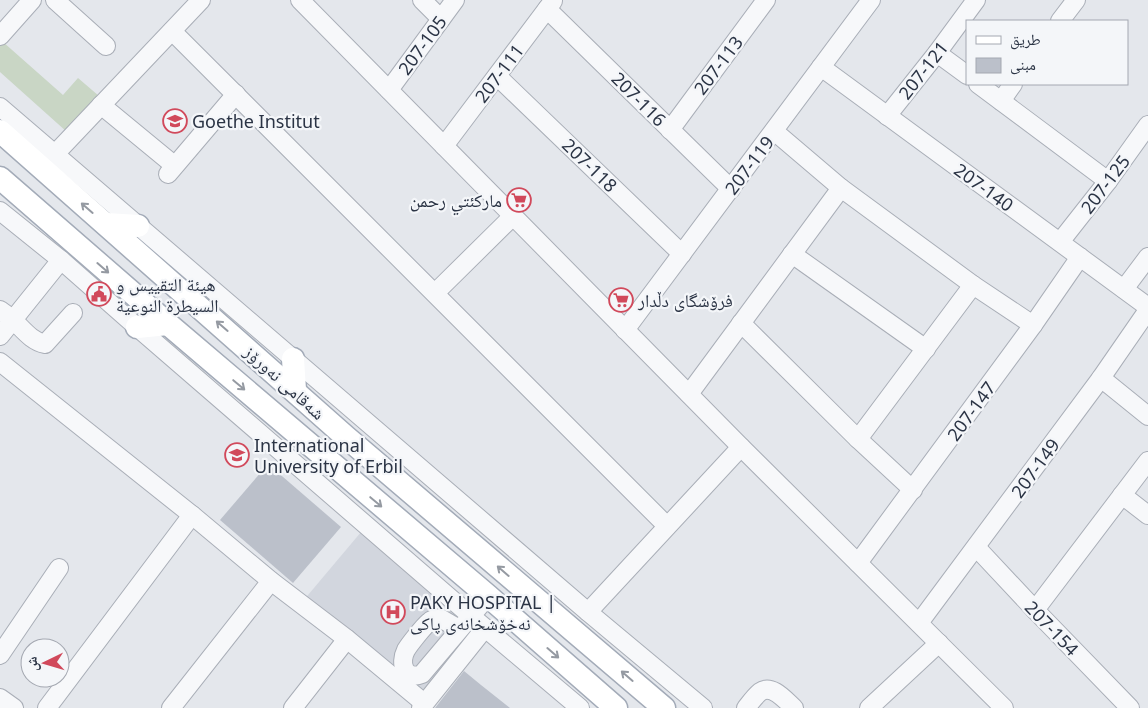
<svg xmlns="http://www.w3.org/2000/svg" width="1148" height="708" font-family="'Noto Sans','Noto Naskh Arabic',sans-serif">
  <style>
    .built { fill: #d2d6de }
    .green { fill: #c9d6c5 }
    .building { fill: #bbc0ca }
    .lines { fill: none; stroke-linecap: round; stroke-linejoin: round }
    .minor-casing { stroke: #a9aeb7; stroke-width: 20 }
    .major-casing { stroke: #a3abb8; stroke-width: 25 }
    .minor { stroke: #f7f8fa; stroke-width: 18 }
    .major { stroke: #fff; stroke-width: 22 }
    .oneway { stroke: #959aa2 }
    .labels { text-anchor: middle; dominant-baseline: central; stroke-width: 4.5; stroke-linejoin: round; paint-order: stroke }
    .street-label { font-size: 18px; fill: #2b3445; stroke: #f4f6f9 }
    .poi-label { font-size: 18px; fill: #2b3445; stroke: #f4f6f9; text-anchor: start }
  </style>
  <rect width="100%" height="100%" fill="#e4e7ec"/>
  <path class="built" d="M367,525L482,624L423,696L303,601Z"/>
  <path class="green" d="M3,42L63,95L78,78L99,96L67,132L0,72V46Z"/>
  <g class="building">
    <path d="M268,464L341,527L293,583L220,520Z"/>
    <path d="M464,671L481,685L510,708H435Z"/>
  </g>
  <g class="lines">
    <g class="minor-casing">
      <g id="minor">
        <path d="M55,0L106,46"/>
        <path d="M300,0L741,447L1004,708"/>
        <path d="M422,0L441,19"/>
        <path d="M547,9L731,189"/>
        <path d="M1060,21L1076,0"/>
        <path d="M172,31L667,526"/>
        <path d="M0,36L32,0"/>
        <path d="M937,53L967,75"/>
        <path d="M821,67L1148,307"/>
        <path d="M497,76L682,254"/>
        <path d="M978,84L1108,181"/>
        <path d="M389,90L455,0"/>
        <path d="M1001,101L1013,84"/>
        <path d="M101,105L169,161"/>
        <path d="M0,107L588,612L703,708"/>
        <path d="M887,116L937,53L976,0"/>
        <path d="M670,130L766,0"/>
        <path d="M774,131L841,188L973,285L1033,325"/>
        <path d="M444,146L553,1"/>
        <path d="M55,154L201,0"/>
        <path d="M168,174L236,94"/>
        <path d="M0,211L61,260L137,327L471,616L580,708"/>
        <path d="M1060,242L1108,181L1148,125"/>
        <path d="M792,254L926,349"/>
        <path d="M1124,289L1148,257"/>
        <path d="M435,293L513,216"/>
        <path d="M0,310C4,313 9,316 13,320C23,329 31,341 45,344L73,313"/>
        <path d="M741,323L858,439L913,490"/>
        <path d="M625,330L871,0"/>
        <path d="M0,336L61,260"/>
        <path d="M0,362L192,515L271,581L347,639L424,703"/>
        <path d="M1101,378L1148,416"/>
        <path d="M689,394L841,188"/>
        <path d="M858,439L973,285"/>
        <path d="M1122,495L1148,515"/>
        <path d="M976,547L1035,610L1130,708"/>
        <path d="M858,563L1033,325L1080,257"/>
        <path d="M1035,610L1148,461"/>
        <path d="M588,612L741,447"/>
        <path d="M919,623L1101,378L1148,310"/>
        <path d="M459,629L440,618C436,618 432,619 429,622C423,627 409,645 406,650C399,664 405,681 422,674L488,596"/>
        <path d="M0,655L59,568"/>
        <path d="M0,698L14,708"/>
        <path d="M47,708L192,515"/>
        <path d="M171,708L271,581"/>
        <path d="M293,708L347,639"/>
        <path d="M421,708L485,628"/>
        <path d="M746,708C750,703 755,696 760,692C772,683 786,701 794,708"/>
        <path d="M869,708L939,643"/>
      </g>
    </g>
    <g class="major-casing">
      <g id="major">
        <path d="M0,131L346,437L664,708"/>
        <path d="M0,178L168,324L488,596L616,708"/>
        <path d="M106,224L138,226"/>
        <path d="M137,327L168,324"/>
        <path d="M293,359L295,390"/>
      </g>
    </g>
    <use href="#minor" class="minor"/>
    <use href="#major" class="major"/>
  </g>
  <defs><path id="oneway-shaft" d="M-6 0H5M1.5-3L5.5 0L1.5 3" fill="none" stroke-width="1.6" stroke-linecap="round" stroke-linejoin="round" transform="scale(1.25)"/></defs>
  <g class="oneway">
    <use href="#oneway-shaft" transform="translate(87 208) rotate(-139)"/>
    <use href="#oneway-shaft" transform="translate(103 268) rotate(41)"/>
    <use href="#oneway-shaft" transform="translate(222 326) rotate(-139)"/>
    <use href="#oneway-shaft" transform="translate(239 385) rotate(40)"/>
    <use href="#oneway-shaft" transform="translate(376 502) rotate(40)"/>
    <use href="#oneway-shaft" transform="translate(503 571) rotate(-139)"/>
    <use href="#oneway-shaft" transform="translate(553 653) rotate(41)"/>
    <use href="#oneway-shaft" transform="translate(627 676) rotate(-139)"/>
  </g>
  <defs>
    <g id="university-ring" transform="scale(1.25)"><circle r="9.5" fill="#f4f6f9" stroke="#d1495b" stroke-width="1.5"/><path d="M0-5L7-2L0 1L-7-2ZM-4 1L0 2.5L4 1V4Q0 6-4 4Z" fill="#d1495b"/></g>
    <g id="supermarket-ring" transform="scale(1.25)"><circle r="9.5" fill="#f4f6f9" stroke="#d1495b" stroke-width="1.5"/><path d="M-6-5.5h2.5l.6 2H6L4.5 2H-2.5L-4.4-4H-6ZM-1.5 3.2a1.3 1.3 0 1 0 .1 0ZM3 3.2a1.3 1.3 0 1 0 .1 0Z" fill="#d1495b"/></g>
    <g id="civic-ring" transform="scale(1.25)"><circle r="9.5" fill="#f4f6f9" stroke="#d1495b" stroke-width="1.5"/><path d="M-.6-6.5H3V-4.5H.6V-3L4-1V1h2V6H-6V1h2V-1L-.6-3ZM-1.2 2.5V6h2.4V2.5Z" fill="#d1495b"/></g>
    <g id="hospital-ring" transform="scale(1.25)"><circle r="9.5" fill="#f4f6f9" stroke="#d1495b" stroke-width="1.5"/><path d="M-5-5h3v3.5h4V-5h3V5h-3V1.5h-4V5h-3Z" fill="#d1495b"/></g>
  </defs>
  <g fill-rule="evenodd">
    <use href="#university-ring" x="175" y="121"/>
    <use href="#supermarket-ring" x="519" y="200"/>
    <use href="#civic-ring" x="99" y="294"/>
    <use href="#supermarket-ring" x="621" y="300"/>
    <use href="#university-ring" x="237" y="455"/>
    <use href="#hospital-ring" x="393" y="612"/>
  </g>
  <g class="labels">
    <g class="street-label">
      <text transform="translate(422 45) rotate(-54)">207-105</text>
      <text transform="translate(718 65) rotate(-53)">207-113</text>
      <text transform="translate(923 70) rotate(-52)">207-121</text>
      <text transform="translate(499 73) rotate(-53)">207-111</text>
      <text transform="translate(639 99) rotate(45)">207-116</text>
      <text transform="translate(590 165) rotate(44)">207-118</text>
      <text transform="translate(749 165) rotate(-53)">207-119</text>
      <text transform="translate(1105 184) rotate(-53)">207-125</text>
      <text transform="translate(984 187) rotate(36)">207-140</text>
      <text transform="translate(285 382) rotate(42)">شەقامی نەورۆز</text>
      <text transform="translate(971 411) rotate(-54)">207-147</text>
      <text transform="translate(1035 468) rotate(-54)">207-149</text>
      <text transform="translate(1052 628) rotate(46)">207-154</text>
    </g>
    <g class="poi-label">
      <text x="192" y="121">Goethe Institut</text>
      <text x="502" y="200" text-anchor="end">ماركئتي رحمن</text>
      <text x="116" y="284">هيئة التقييس و<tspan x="116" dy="21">السيطرة النوعية</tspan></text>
      <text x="638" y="300">فرۆشگای دڵدار</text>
      <text x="254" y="445">International<tspan x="254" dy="21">University of Erbil</tspan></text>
      <text x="410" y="602">PAKY HOSPITAL |<tspan x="410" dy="21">نەخۆشخانەی پاکی</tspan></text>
    </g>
  </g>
  <rect x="966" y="20" width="162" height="65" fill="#f4f6f9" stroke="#a4a8b1"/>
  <rect x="976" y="36" width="25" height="8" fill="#ffffff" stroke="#a4a8b1"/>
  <text x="1010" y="45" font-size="15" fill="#2b3445">طريق</text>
  <rect x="976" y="58" width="25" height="15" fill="#bbc0ca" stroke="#a4a8b1"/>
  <text x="1010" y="70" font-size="15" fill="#2b3445">مبنى</text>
  <g transform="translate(45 663) rotate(265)"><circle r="24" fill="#f4f6f9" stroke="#a4a8b1"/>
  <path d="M0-4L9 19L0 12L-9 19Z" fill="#d1495b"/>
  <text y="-8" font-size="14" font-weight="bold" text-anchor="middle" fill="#2b3445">ش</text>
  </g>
</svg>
